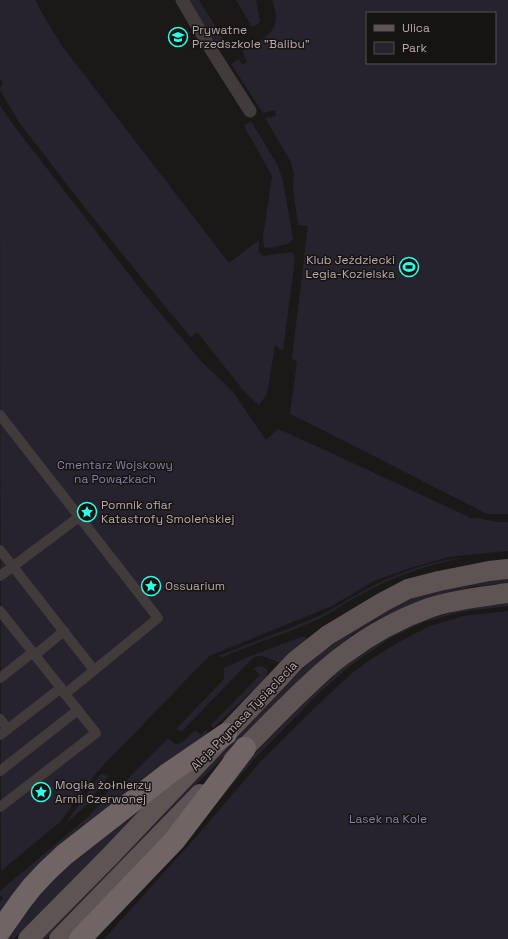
<svg xmlns="http://www.w3.org/2000/svg" width="508" height="939" font-family="'Space Grotesk',sans-serif">
  <style>
    .green { fill: #27232e; fill-rule: evenodd }
    .lines { fill: none; stroke-linecap: round; stroke-linejoin: round }
    .pedestrian { stroke: #423b3b; stroke-width: 10 }
    .minor { stroke: #423b3b; stroke-width: 13 }
    .primary { stroke: #5f5454; stroke-width: 20 }
    .motorway { stroke: #716465; stroke-width: 22 }
    .labels { text-anchor: middle; dominant-baseline: central; stroke-width: 3; stroke-linejoin: round; paint-order: stroke }
    .poi-label { font-size: 12px; fill: #bba9ab; stroke: #161413; text-anchor: start }
    .park-label { font-size: 12px; fill: #8a7fa8; stroke: #161413 }
    .street-label { font-size: 12px; fill: #bba9ab; stroke: #161413 }
  </style>
  <rect width="100%" height="100%" fill="#1b1918"/>
  <g class="green">
    <path d="M0,0H35L42,13L62,46L229,263L259,240V252L263,256L292,252L295,258L283,351L275,345L267,394L259,405L243,390L197,332L191,337L172,315L82,204L19,122L0,90V88L3,84L0,78Z"/>
    <path d="M188,0H199L227,45C222,47 219,46 215,43Z"/>
    <path d="M236,0H258L256,1L260,21L258,24L252,27Z"/>
    <path d="M272,0H508V514H487L315,426L290,414L297,362L292,358L308,226L298,225L293,186L294,173L290,160L265,118L276,116L275,110L263,113L231,64L236,61V60L239,59L242,65L247,62L242,51C256,43 277,35 276,16C275,11 274,5 272,0ZM367,13H495V63H367Z"/>
    <path d="M0,106L17,130L149,300L202,362L233,392L266,440L278,429L327,451L471,518H478L497,522H508V551L496,552L448,557L413,567L374,581L332,606L209,656L96,773L60,822L1,871Z"/>
    <path d="M251,121L277,164L283,181L293,239L288,244L269,248L264,247L263,237L272,176L244,126Z"/>
    <path d="M464,558C428,564 392,577 360,595C344,603 329,615 312,622C292,631 270,638 249,646C241,650 232,652 224,657L218,656C253,642 287,630 321,615C333,609 345,601 358,594C387,577 429,560 464,558Z"/>
    <path d="M508,579V583L471,587L417,602L378,619L352,635L326,655L304,676L186,795L47,939H40L299,672L322,652L349,632L391,608L418,596L475,582Z"/>
    <path d="M508,603V606L461,612L424,622L392,637L368,653L346,669L318,694L254,759L239,777L187,835L259,749L314,693L345,666L365,652L391,636L426,620L449,613L471,608Z"/>
    <path d="M508,611V939H104L204,828L260,762L324,699L352,673L373,658L397,643L428,627L463,616Z"/>
    <path d="M301,637H304L307,638L306,640L283,663C272,662 263,652 253,658L182,731H180L176,729L224,679V668L251,656Z"/>
    <path d="M259,666C278,669 260,684 255,690H253L213,728L211,725L260,675L254,669L256,667Z"/>
    <path d="M195,730L201,735L206,730L208,732L0,915V902L3,898L0,895V891L88,817L99,805L109,789L114,784H116L118,789L168,738C170,740 173,743 176,744C183,745 190,734 195,730Z"/>
    <path d="M101,774L108,776L102,783L88,804L65,824Z"/>
    <path d="M170,781L20,933L13,939H5L51,879Z"/>
  </g>
  <g class="lines">
    <g class="pedestrian">
      <path d="M0,415L158,618L65,694L61,688L0,735"/>
      <path d="M0,550L94,670"/>
      <path d="M0,576L79,517"/>
      <path d="M0,611L61,688"/>
      <path d="M35,655L64,631"/>
      <path d="M0,678L33,652"/>
      <path d="M0,719L8,729"/>
      <path d="M0,771L78,710"/>
      <path d="M0,807L96,733L65,694"/>
    </g>
    <path class="minor" d="M182,0L215,56L250,111"/>
    <g class="primary">
      <path d="M233,760C257,736 280,712 304,689C318,676 331,663 346,653C371,634 399,619 429,608C452,600 476,598 500,594L508,593"/>
      <path d="M28,939L111,855L281,676L295,661L328,635L383,602L408,589L439,581L489,571L508,569"/>
      <path d="M59,939L200,794"/>
    </g>
    <g class="motorway">
      <path d="M0,931L21,901L32,887L46,872L64,855L169,773L226,734"/>
      <path d="M80,939L174,841L245,748"/>
    </g>
  </g>
  <defs>
    <g id="school-ring" transform="scale(1)"><circle r="9.5" fill="#161413" stroke="#2cffe5" stroke-width="1.5"/><path d="M0-5L7-2L0 1L-7-2ZM-4 1L0 2.5L4 1V4Q0 6-4 4Z" fill="#2cffe5"/></g>
    <g id="stadium-ring" transform="scale(1)"><circle r="9.5" fill="#161413" stroke="#2cffe5" stroke-width="1.5"/><path d="M0-5a6.5 5 0 1 0 0 10a6.5 5 0 1 0 0-10ZM-3.5-1.8h7v3.6h-7Z" fill="#2cffe5"/></g>
    <g id="sight-ring" transform="scale(1)"><circle r="9.5" fill="#161413" stroke="#2cffe5" stroke-width="1.5"/><path d="M0-6L1.8-2.2L6-1.7L2.9 1.2L3.7 5.4L0 3.3L-3.7 5.4L-2.9 1.2L-6-1.7L-1.8-2.2Z" fill="#2cffe5"/></g>
  </defs>
  <g fill-rule="evenodd">
    <use href="#school-ring" x="178" y="37"/>
    <use href="#stadium-ring" x="409" y="267"/>
    <use href="#sight-ring" x="87" y="512"/>
    <use href="#sight-ring" x="151" y="586"/>
    <use href="#sight-ring" x="41" y="792"/>
  </g>
  <g class="labels">
    <g class="poi-label">
      <text x="192" y="30">Prywatne<tspan x="192" dy="14">Przedszkole "Balibu"</tspan></text>
      <text x="395" y="260" text-anchor="end">Klub Jeździecki<tspan x="395" dy="14">Legia-Kozielska</tspan></text>
      <text x="101" y="505">Pomnik ofiar<tspan x="101" dy="14">Katastrofy Smoleńskiej</tspan></text>
      <text x="165" y="586">Ossuarium</text>
      <text x="55" y="785">Mogiła żołnierzy<tspan x="55" dy="14">Armii Czerwonej</tspan></text>
    </g>
    <g class="park-label">
      <text x="115" y="465">Cmentarz Wojskowy<tspan x="115" dy="14">na Powązkach</tspan></text>
      <text x="388" y="819">Lasek na Kole</text>
    </g>
    <g class="street-label">
      <text transform="translate(244 716) rotate(-46)">Aleja Prymasa Tysiąclecia</text>
    </g>
  </g>
  <rect x="366" y="12" width="130" height="52" fill="#161413" stroke="#585050"/>
  <rect x="374" y="25" width="20" height="6" fill="#5f5454" stroke="#585050"/>
  <text x="402" y="32" font-size="12" fill="#bba9ab">Ulica</text>
  <rect x="374" y="42" width="20" height="12" fill="#27232e" stroke="#585050"/>
  <text x="402" y="52" font-size="12" fill="#bba9ab">Park</text>
</svg>
